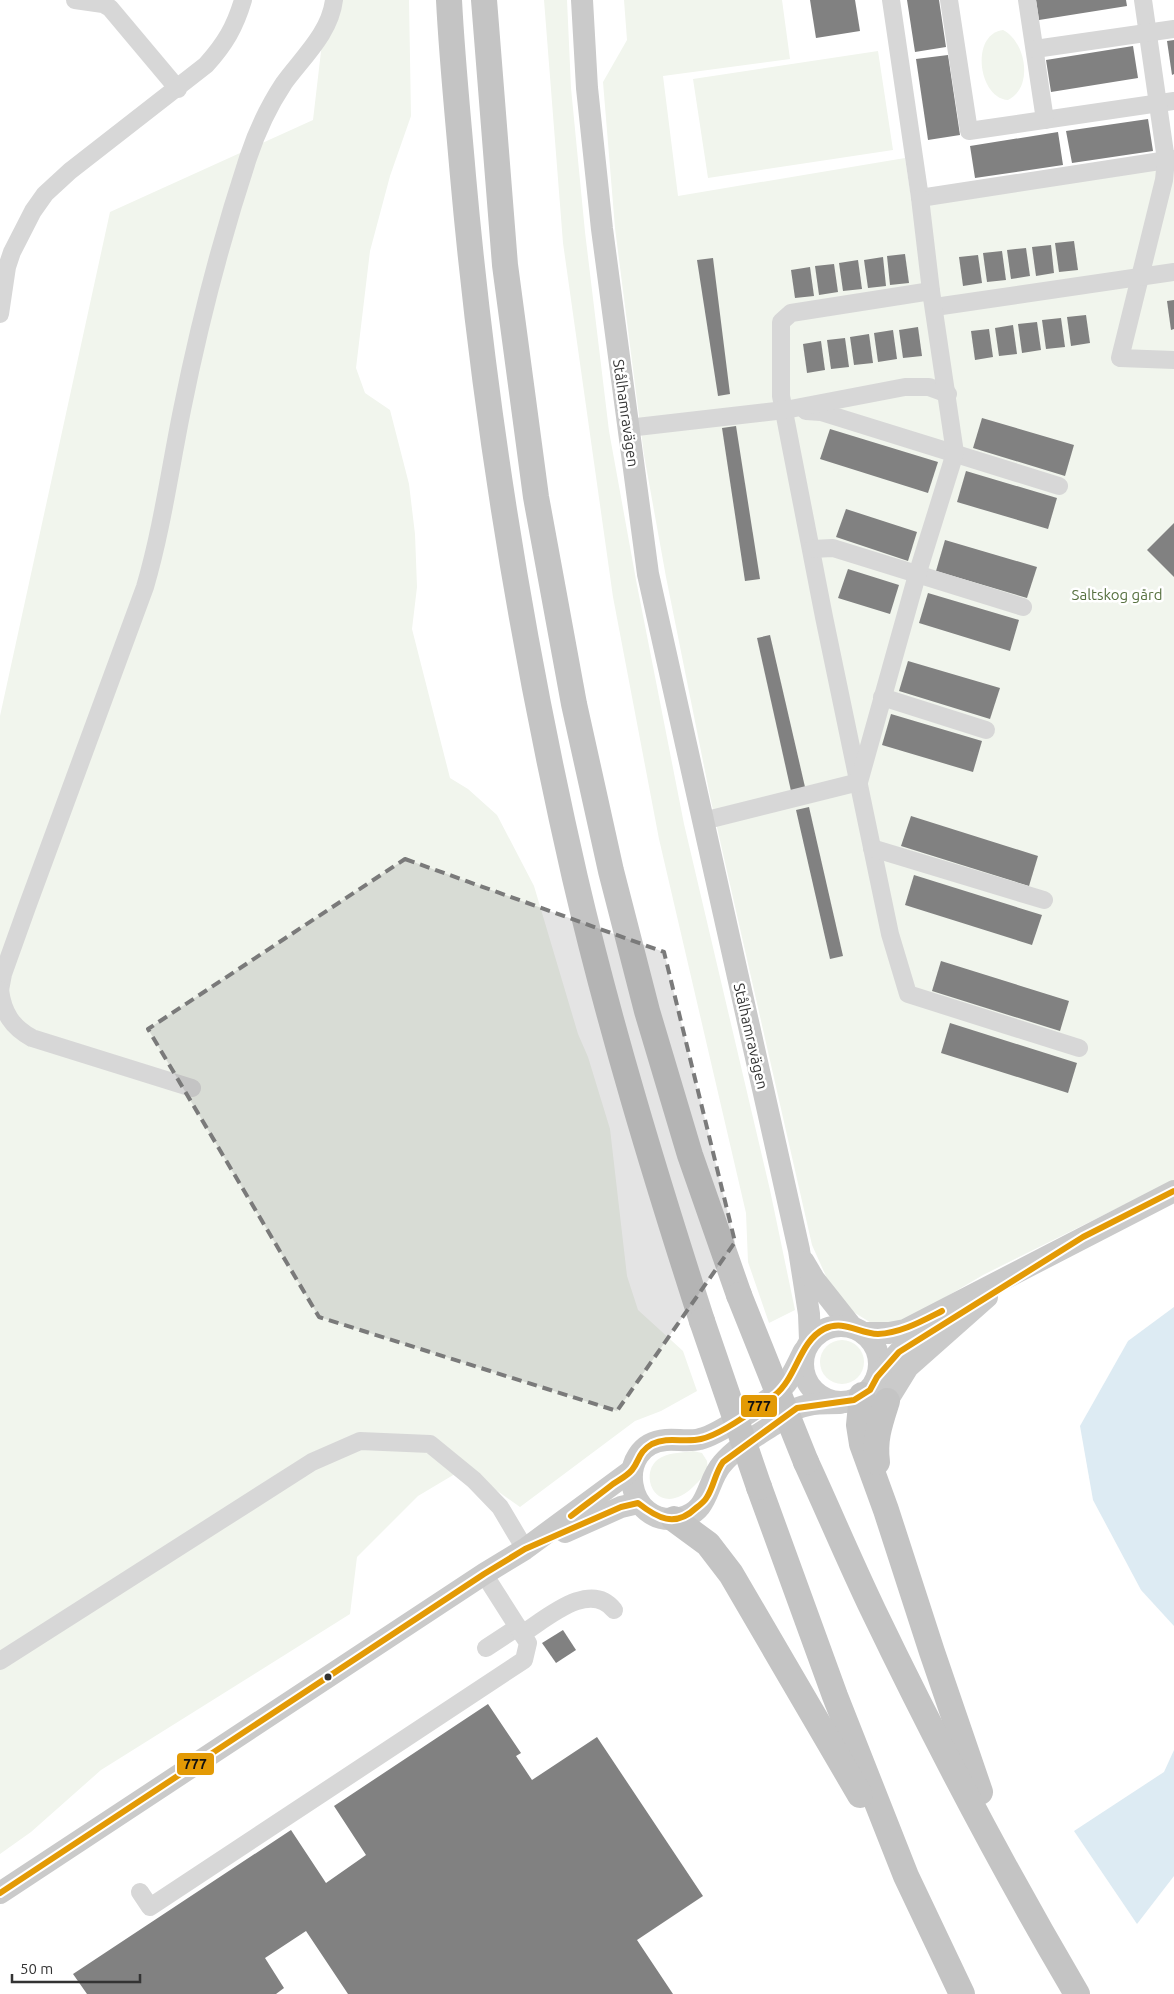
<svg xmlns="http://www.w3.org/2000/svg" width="1174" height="1994" font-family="Ubuntu,sans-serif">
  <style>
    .green { fill: #f1f5ed }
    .water { fill: #ddebf3 }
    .building { fill: #818181 }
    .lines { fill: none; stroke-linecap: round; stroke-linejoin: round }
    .minor { stroke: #d7d7d7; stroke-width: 18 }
    .major { stroke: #cacaca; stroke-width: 22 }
    .highway { stroke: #c4c4c4; stroke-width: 26 }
    .highway-bridge { stroke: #c4c4c4; stroke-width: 26 }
    .bus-1-casing { stroke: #fff; stroke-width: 10 }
    .bus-1 { stroke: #e39a05; stroke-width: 6 }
    .marked { fill: #7a7a7a; fill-opacity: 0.2; stroke: #7a7a7a; stroke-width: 4; stroke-dasharray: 10 6; stroke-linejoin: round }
    .bus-dot { fill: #333; stroke: #fff; stroke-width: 2 }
    .labels { text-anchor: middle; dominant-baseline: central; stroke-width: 5; stroke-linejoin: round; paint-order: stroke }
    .street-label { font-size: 15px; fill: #333; stroke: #fff }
    .park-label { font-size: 15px; fill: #56703f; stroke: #fff }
    .line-badge { stroke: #fff; stroke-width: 2 }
    .pale-badge-label { font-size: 14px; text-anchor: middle; font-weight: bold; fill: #111 }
  </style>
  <rect width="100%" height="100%" fill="#fff"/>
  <g class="green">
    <path d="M327,0H409L411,116L390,176L370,251L356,368L365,393L390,410L409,484L415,534L417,587L412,629L450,778L468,789L497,815L534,886L578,1034L588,1057L610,1129L627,1276L638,1310L683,1351L697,1391L661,1411L635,1421L520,1507L465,1468L418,1496L357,1557L350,1614L101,1770L31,1832L0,1854V716L110,212L313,120Z"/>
    <path d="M544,0H567L571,88L585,232L609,431L636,580L684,824L770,1190L795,1310L769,1323L748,1262L746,1213L659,839L613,597L563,243Z"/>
    <path d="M624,0H782L790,59L663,76L678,196L905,158L912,204L1174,164V1180L983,1275L902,1323L873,1324L855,1313L834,1294L812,1245L711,801L666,577L644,455L615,228L603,82L627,40Z"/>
    <path d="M1003,30C1026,42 1034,87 1008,100C978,98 970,34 1003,30Z"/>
    <path d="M878,51L893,150L708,178L693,79Z"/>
    <circle cx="842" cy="1362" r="22"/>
    <path d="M693,1451L702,1453L707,1461C709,1471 703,1477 696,1484C657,1525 634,1470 662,1457C671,1452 683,1453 693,1451Z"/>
  </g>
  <g class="water">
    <path d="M1174,1307V1626L1141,1590L1093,1500L1080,1426L1128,1341Z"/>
    <path d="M1174,1750V1876L1137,1924L1074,1831L1164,1772Z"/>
  </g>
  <g class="building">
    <path d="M810,0H855L860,31L816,38Z"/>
    <path d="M907,0H939L946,47L915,52Z"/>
    <path d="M1036,0H1126L1127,6L1039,20Z"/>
    <path d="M1174,40V74L1172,75L1167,41Z"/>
    <path d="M1133,46L1138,78L1051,92L1046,60Z"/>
    <path d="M948,55L960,135L928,140L916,59Z"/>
    <path d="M1148,119L1153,151L1072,163L1066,131Z"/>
    <path d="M1058,132L1063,165L975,178L970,146Z"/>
    <path d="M1074,241L1078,270L1059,272L1055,243Z"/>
    <path d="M1051,245L1054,273L1036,276L1032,247Z"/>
    <path d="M1026,248L1030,276L1011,279L1007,250Z"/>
    <path d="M1002,251L1006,280L987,282L983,253Z"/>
    <path d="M905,254L909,283L890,285L887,256Z"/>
    <path d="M978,255L982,283L963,286L959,257Z"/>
    <path d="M883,257L886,286L868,288L864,260Z"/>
    <path d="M713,258L730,394L718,396L697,260Z"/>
    <path d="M858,260L862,289L843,291L839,263Z"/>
    <path d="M834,264L838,292L819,295L815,266Z"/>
    <path d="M810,267L814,296L795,298L791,270Z"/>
    <path d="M1174,300V329L1171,330L1167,301Z"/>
    <path d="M1086,315L1090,343L1071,346L1067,317Z"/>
    <path d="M1061,318L1065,347L1046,349L1042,320Z"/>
    <path d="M1037,322L1041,350L1022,353L1018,324Z"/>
    <path d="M1013,325L1017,354L999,356L995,328Z"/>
    <path d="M918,327L922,356L903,358L899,330Z"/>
    <path d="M989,329L993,357L975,360L971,331Z"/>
    <path d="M893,330L897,359L878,362L874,333Z"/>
    <path d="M869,334L873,363L854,365L850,337Z"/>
    <path d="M845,338L849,367L831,369L827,340Z"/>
    <path d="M821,341L825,370L807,373L803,344Z"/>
    <path d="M982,418L1074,445L1065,476L973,448Z"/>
    <path d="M736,426L760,579L745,581L722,428Z"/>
    <path d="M830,429L938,462L928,493L820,459Z"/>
    <path d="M966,471L1057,498L1048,529L957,502Z"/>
    <path d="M846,509L917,532L908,561L836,537Z"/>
    <path d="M1174,523V577L1147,550Z"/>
    <path d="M945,540L1037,567L1027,598L936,571Z"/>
    <path d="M848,569L899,585L890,614L838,598Z"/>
    <path d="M928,593L1019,620L1010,651L919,623Z"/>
    <path d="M770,635L805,787L791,791L757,638Z"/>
    <path d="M908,661L1000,688L990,719L899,691Z"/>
    <path d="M891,714L982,741L973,772L882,745Z"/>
    <path d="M809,807L843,956L830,959L796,810Z"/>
    <path d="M911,816L1038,856L1029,886L901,846Z"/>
    <path d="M914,875L1042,915L1032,945L905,905Z"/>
    <path d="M941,961L1069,1001L1060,1031L932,991Z"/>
    <path d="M950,1023L1077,1063L1068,1093L941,1053Z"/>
    <path d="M563,1630L576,1650L556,1663L542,1643Z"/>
    <path d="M488,1704L521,1753L516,1756L532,1780L597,1737L703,1896L637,1940L673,1994H348L306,1931L265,1958L284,1988L276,1994H87L73,1974L291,1830L326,1883L366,1855L334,1806Z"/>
  </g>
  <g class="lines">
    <g class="minor">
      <path d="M75,0L103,4L110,8L178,89"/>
      <path d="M891,0L920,198L1174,159"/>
      <path d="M949,0L969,131L1174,101"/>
      <path d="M1027,0L1045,120"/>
      <path d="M1143,0L1166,160L1164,180L1120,358L1174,360"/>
      <path d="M1035,49L1174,29"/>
      <path d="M931,291L791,313L781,322V396L824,617L890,934L908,994L1079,1048"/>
      <path d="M935,307L1174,272"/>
      <path d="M0,314L7,267L12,252L33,211L45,194L70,171L206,65C225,44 235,27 243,0"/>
      <path d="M806,411L821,412L1059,486"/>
      <path d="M628,428L785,410L905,387H929L948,394"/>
      <path d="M812,549L833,548L1023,607"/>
      <path d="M882,697L986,730"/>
      <path d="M703,821L859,782L917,575L955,453L931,291L920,198"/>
      <path d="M872,848L1044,900"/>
      <path d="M0,990L3,974L27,907L145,587C162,529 170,469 182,410C199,325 221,240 248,158C257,131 268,107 284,83C303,57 330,33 334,0"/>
      <path d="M0,990C3,1013 12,1027 32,1038L192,1088"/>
      <path d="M522,1634C546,1619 590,1579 614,1610"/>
      <path d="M486,1648L518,1627"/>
      <path d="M0,1661L312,1462L360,1441L430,1444L474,1480L500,1507L525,1549"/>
      <path d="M140,1892L150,1907L524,1660L528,1643L484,1574"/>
    </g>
    <g class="major">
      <path d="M582,0L587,88L602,229L648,574L799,1250L809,1314L810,1340"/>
      <path d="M804,1262L814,1279L852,1327"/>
      <circle cx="841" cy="1364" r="38"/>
      <path d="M864,1333H889L905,1330L1174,1191"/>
      <path d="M804,1351C798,1362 792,1378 783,1387C770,1400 718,1435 700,1439C689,1442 677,1439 666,1440C613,1444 625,1529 680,1518C710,1512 706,1482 722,1464C736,1447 758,1435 776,1423C783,1418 791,1411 798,1408C811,1403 826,1403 840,1403"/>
      <path d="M877,1377L899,1352L942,1326"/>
      <path d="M887,1401L908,1367L987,1297"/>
      <path d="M565,1532L621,1507L638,1503"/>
      <path d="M0,1893L484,1574L525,1549L632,1470"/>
    </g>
    <g class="highway">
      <path d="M449,0C452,59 458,117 463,176C484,412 522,647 575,878C610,1028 655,1175 702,1321"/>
      <path d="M484,0L505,265L536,497L574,704L611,871L647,1011L690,1155L739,1295"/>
      <path d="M862,1395L859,1425L862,1444L886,1510L932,1652L980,1792"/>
      <path d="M806,1462C829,1512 850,1562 873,1610C936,1741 1004,1870 1077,1994"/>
      <path d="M877,1462C874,1439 880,1423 887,1401"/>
      <path d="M759,1487L835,1696L906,1876L962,1994"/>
      <path d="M674,1519L708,1544L731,1574L860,1795"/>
    </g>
    <g class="highway-bridge">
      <path d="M739,1295L806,1462"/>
      <path d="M702,1321L759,1487"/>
    </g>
    <g class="bus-1-casing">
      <g id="bus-1">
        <path d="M571,1516C585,1505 599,1495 613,1484C619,1480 627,1476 632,1470C640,1460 638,1452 652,1444C668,1436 684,1443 701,1439C720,1435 759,1407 775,1395C797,1377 799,1342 824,1329C844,1319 859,1334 878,1334C901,1333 922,1321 942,1311"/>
        <path d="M0,1893L484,1574L525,1549L621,1507L638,1503C657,1518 675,1528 696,1508C700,1505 705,1501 707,1497C714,1486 715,1473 723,1462L797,1408L854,1400L870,1390L877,1377L899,1352L1083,1237L1174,1191"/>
      </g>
    </g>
    <use href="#bus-1" class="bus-1"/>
  </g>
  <path class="marked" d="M405,859L664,952L735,1242L617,1411L319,1317L148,1029Z"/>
  <circle class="bus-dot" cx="328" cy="1677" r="4.5"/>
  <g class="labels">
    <g class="street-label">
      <text transform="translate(626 413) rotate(82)">Stålhamravägen</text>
      <text transform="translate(751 1036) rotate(77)">Stålhamravägen</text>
    </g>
    <g class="park-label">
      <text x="1117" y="594">Saltskog gård</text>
    </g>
  </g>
  <g class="line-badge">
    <rect x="740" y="1394" width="38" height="24" rx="5" fill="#e39a05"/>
    <rect x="176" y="1752" width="39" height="24" rx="5" fill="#e39a05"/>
  </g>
  <g class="pale-badge-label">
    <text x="759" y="1411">777</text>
    <text x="195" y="1769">777</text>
  </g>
  <path d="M12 1974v8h128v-8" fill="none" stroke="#333333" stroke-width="2.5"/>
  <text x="20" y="1974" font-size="15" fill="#333333" stroke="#ffffff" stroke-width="4" paint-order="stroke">50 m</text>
</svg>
